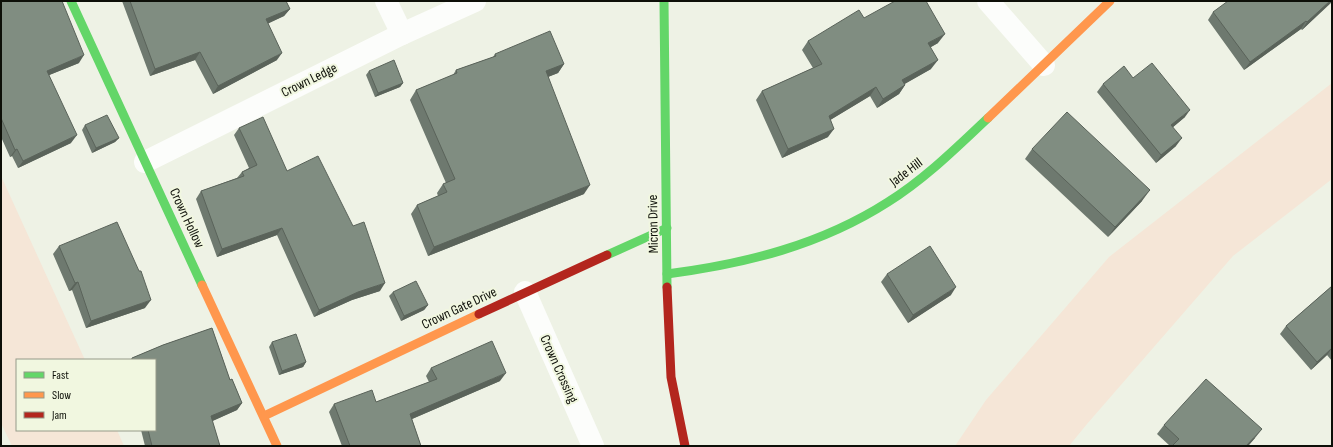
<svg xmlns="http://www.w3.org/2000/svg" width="1333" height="447" font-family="'Sofia Sans Condensed',sans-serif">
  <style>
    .green { fill: #f5e6d7 }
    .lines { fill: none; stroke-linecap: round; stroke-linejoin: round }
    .street { stroke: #fcfdfb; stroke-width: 22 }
    .fast { stroke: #63d668; stroke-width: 9 }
    .slow { stroke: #ff974d; stroke-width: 9 }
    .jam { stroke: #b3261e; stroke-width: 9 }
    .wall { fill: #6e796f }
    .shaded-wall { fill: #5a635a }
    .building { fill: #808d81; stroke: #5a635a }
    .labels { text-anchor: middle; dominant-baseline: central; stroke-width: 4; stroke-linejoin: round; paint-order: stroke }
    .street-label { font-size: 14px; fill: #0d0f08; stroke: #f1f7e0 }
  </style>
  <rect width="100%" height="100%" fill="#eef2e5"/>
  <g class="green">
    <path d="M1332,83V179L1233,256L1087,424L1069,446H955L986,400L1109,257Z"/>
    <path d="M1,176L85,360H17V430H117L124,446H12L1,423Z"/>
  </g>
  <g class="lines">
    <g class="street">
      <path d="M386,1L402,34"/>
      <path d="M988,1L1044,65"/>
      <path d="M145,162L402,34L475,1"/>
      <path d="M525,292L593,446"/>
    </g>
    <g class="fast">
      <path d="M71,1L202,285"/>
      <path d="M664,1L667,287"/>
      <path d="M607,255L667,228"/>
      <path d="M667,274C745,264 821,245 888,202C925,179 957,147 988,118"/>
    </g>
    <g class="slow">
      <path d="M988,118L1110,1"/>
      <path d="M202,285L277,446"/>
      <path d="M264,416L479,314"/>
    </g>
    <g class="jam">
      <path d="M667,287L671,377L685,446"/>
      <path d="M479,314L607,255"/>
    </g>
  </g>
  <g class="wall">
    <path d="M1,1L79,63L49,75L71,143L18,168L12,156L10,157L1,137Z"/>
    <path d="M122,1H286L290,9L284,16L268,23L277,60L213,94L195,60L150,76Z"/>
    <path d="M1332,1L1302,30L1301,29L1244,70L1208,20L1213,12Z"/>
    <path d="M864,18L938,43L931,47V69L904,84L905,85L899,94L877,108L870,96L830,120L828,137L782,158L756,100L762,91L813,68L802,50L808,41Z"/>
    <path d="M495,54L564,64L558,73L548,77L584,194L428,256L411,214L417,205L438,196L437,193L443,184L446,183L410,100L416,90L453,75L456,70L493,57Z"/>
    <path d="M369,71L403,83L400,87L375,97L366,75Z"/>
    <path d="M1103,84L1185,117L1173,127L1176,146L1156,163L1097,92Z"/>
    <path d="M85,125L119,138L115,142L92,153L82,130Z"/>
    <path d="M239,128L287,171L380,291L352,300L314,317L277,235L217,257L196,199L201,191L237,178L242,172L249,168L234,135Z"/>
    <path d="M1032,149L1142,201L1108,237L1025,159Z"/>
    <path d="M59,246L145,308L86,328L72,290L69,291L53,254Z"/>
    <path d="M887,274L951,295L908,323L881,282Z"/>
    <path d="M1332,286V361L1327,355L1311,370L1280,334L1286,326Z"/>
    <path d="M393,292L428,305L424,310L401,321L389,296Z"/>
    <path d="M212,328L230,380L232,379L242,403L237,410L212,421L220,446H145L141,430H155V360H131L132,358L163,345Z"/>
    <path d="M272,342L306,362L303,367L279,375L269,347Z"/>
    <path d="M431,368L500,381L412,419L421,446H342L329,412L334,404L376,402L429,382L426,376Z"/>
    <path d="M1164,425L1255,438L1248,446H1170L1157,434Z"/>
  </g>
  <g class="shaded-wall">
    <path d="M1330,1H1332V2L1302,30L1307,22Z"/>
    <path d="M290,9L284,16L261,27L266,19Z"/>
    <path d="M1306,21L1301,29L1244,70L1250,62Z"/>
    <path d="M945,34L938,43L922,52L928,43Z"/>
    <path d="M200,52L195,60L150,76L155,69Z"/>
    <path d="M282,53L277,60L213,94L218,86Z"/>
    <path d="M84,55L79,63L42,78L47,71Z"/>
    <path d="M938,60L931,69L896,89L902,80Z"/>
    <path d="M564,64L558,73L540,80L546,71Z"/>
    <path d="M403,83L400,87L375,97L378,93Z"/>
    <path d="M905,85L899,94L877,108L883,99Z"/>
    <path d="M876,87L870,96L822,125L829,116Z"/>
    <path d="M1190,110L1185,117L1166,133L1171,125Z"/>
    <path d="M834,129L828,137L782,158L788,149Z"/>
    <path d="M77,135L71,143L18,168L23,161Z"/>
    <path d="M119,138L115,142L92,153L96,148Z"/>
    <path d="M1182,138L1176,146L1156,163L1161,155Z"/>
    <path d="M17,149L12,156L10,157L15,150Z"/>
    <path d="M590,185L584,194L428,256L434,247Z"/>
    <path d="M1150,190L1142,201L1108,237L1115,227Z"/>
    <path d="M282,228L277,235L217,257L222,249Z"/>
    <path d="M78,282L72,290L69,291L75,283Z"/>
    <path d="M385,283L380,291L352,300L314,317L319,310L358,292Z"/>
    <path d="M956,287L951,295L908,323L913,315Z"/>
    <path d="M151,300L145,308L86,328L91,321Z"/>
    <path d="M428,305L424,310L401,321L404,316Z"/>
    <path d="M1332,348L1327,355L1311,370L1317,362Z"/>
    <path d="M306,362L303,367L279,375L282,371Z"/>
    <path d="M506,373L500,381L405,422L410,414Z"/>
    <path d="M242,403L237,410L206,424L211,416Z"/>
    <path d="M1262,429L1255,438L1248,446H1246Z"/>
  </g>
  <g class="building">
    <path d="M1,1H62L84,55L47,71L77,135L23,161L17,149L15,150L1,118Z"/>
    <path d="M130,1H286L290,9L266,19L282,53L218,86L200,52L155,69Z"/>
    <path d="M895,1H926L945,34L928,43L938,60L902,80L905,85L883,99L876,87L829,116L834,129L788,149L762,91L822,64L808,41L859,10L864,18Z"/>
    <path d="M1228,1H1330L1307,22L1306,21L1250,62L1213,12Z"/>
    <path d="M550,31L564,64L546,71L590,185L434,247L417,205L447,192L443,184L455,179L416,90L457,73L456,70L496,56L495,54Z"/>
    <path d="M394,60L403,83L378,93L369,71Z"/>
    <path d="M1152,63L1190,110L1171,125L1182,138L1161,155L1103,84L1124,66L1133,78Z"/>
    <path d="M1067,112L1150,190L1115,227L1032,149Z"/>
    <path d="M107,115L119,138L96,148L85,125Z"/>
    <path d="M263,117L287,171L318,156L353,226L364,222L385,283L358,292L319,310L282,228L222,249L201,191L244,176L242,172L257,165L239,128Z"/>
    <path d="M117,222L139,271H141L151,300L91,321L78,282L75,283L59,246Z"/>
    <path d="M930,246L956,287L913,315L887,274Z"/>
    <path d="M416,281L428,305L404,316L393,292Z"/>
    <path d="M1332,286V348L1317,362L1286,326Z"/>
    <path d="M212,328L230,380L232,379L242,403L211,416L220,446H152L148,430H155V360H132V358L163,345Z"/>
    <path d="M296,334L306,362L282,371L272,342Z"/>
    <path d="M492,341L506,373L410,414L421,446H350L334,404L372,390L376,402L437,379L431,368Z"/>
    <path d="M1206,379L1262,429L1246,446H1172L1179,439L1164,425Z"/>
  </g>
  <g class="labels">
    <g class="street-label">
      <text transform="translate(309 80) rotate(-26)">Crown Ledge</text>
      <text transform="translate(906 172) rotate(-37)">Jade Hill</text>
      <text transform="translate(187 218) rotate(65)">Crown Hollow</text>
      <text transform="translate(653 224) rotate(-91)">Micron Drive</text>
      <text transform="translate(459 308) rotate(-25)">Crown Gate Drive</text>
      <text transform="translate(559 369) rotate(66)">Crown Crossing</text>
    </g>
  </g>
  <rect width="1333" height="447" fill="none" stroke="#0d0f08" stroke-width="4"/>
  <rect x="16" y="359" width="140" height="72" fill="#f1f7e0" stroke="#969a8a"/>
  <rect x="24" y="372" width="20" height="6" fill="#63d668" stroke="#969a8a"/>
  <text x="52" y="379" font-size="12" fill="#0d0f08">Fast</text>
  <rect x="24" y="392" width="20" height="6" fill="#ff974d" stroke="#969a8a"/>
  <text x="52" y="399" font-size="12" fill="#0d0f08">Slow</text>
  <rect x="24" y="412" width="20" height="6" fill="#b3261e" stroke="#969a8a"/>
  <text x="52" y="419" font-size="12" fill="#0d0f08">Jam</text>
</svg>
